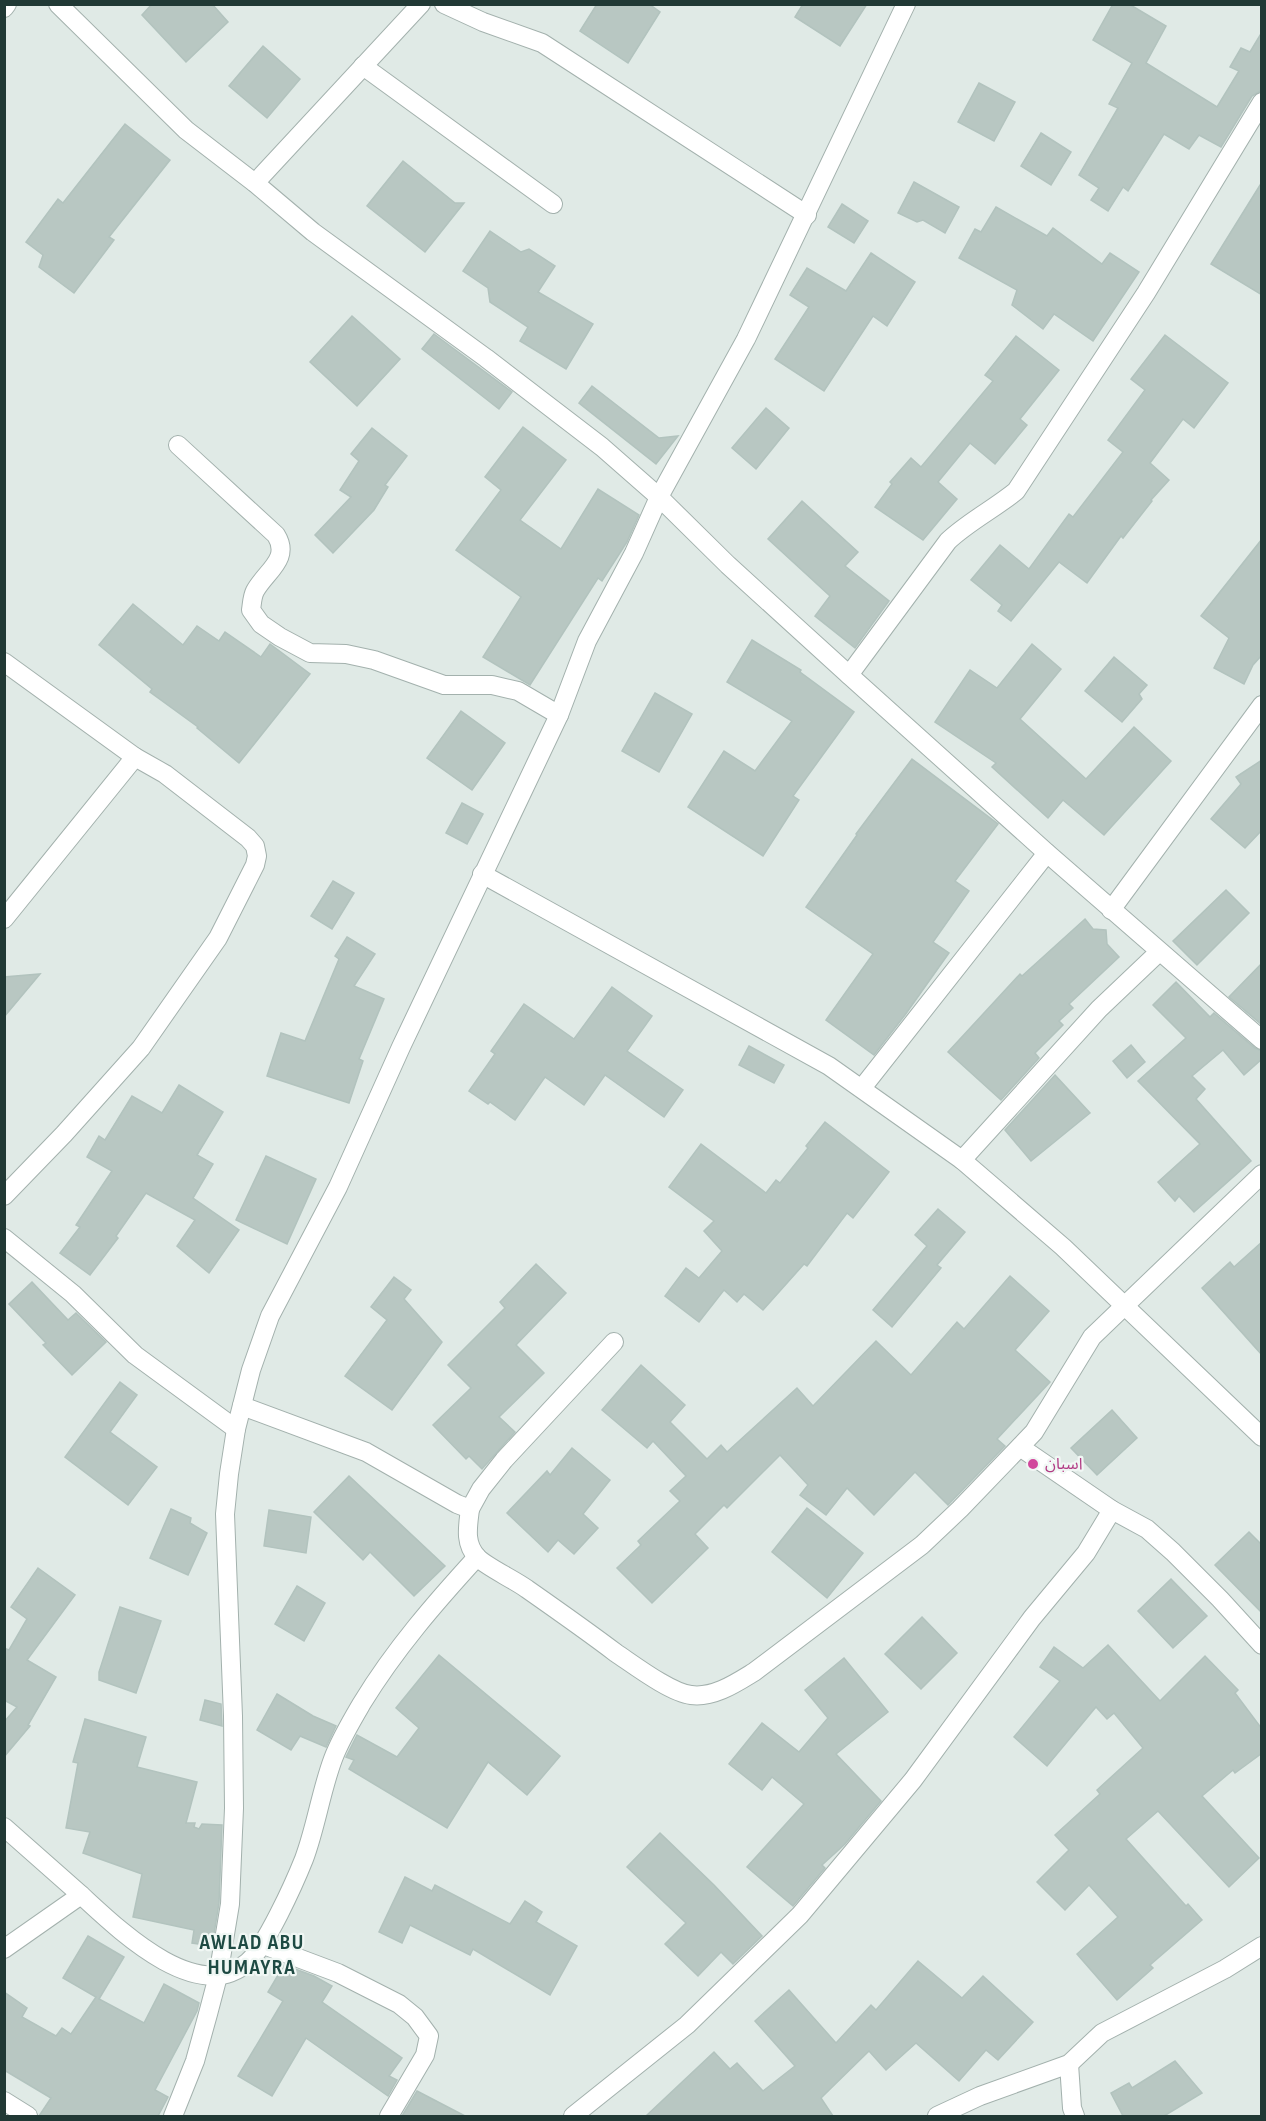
<svg xmlns="http://www.w3.org/2000/svg" width="1266" height="2121" viewBox="0 0 1266 2121" font-family="'Sofia Sans Condensed','Noto Sans Arabic',sans-serif">
  <rect width="100%" height="100%" fill="#e0eae6"/>
  <g fill="#b8c7c2" stroke="#b2c3be" stroke-width="1.5">
    <path d="M 152,4 L 212,4 L 228,22 L 186,62 L 142,15 Z"/>
    <path d="M 597,4 L 649,4 L 660,12 L 628,63 L 580,31 Z"/>
    <path d="M 803,4 L 867,4 L 840,46 L 795,17 Z"/>
    <path d="M 1113,4 L 1129,4 L 1166,26 L 1146,63 L 1217,107 L 1239,71 L 1230,67 L 1241,48 L 1250,52 L 1262,32 L 1262,90 L 1252,96 L 1221,147 L 1199,135 L 1189,149 L 1164,134 L 1128,191 L 1123,187 L 1108,211 L 1091,200 L 1099,188 L 1079,175 L 1118,108 L 1109,104 L 1132,63 L 1093,40 Z"/>
    <path d="M 263,46 L 300,79 L 267,118 L 229,86 Z"/>
    <path d="M 979,83 L 1015,102 L 994,141 L 958,122 Z"/>
    <path d="M 125,124 L 170,160 L 109,237 L 114,240 L 74,293 L 39,267 L 43,255 L 26,242 L 58,199 L 63,203 Z"/>
    <path d="M 1041,133 L 1071,152 L 1051,185 L 1021,166 Z"/>
    <path d="M 403,161 L 455,203 L 464,203 L 425,252 L 367,206 Z"/>
    <path d="M 914,182 L 959,207 L 945,233 L 923,220 L 917,222 L 898,213 Z"/>
    <path d="M 1262,182 L 1262,295 L 1211,264 Z"/>
    <path d="M 842,204 L 868,221 L 854,243 L 828,227 Z"/>
    <path d="M 996,207 L 1047,236 L 1053,228 L 1102,264 L 1110,253 L 1139,272 L 1093,341 L 1054,314 L 1043,329 L 1012,305 L 1017,290 L 959,258 L 975,229 L 981,232 Z"/>
    <path d="M 490,231 L 521,252 L 529,249 L 555,266 L 538,292 L 593,324 L 566,369 L 520,341 L 528,327 L 490,302 L 488,288 L 463,271 Z"/>
    <path d="M 871,253 L 915,282 L 887,326 L 873,316 L 824,391 L 775,359 L 809,307 L 790,295 L 807,268 L 846,291 Z"/>
    <path d="M 352,316 L 400,359 L 357,406 L 310,362 Z"/>
    <path d="M 434,334 L 512,392 L 499,409 L 422,349 Z"/>
    <path d="M 1165,335 L 1228,383 L 1194,428 L 1183,419 L 1150,463 L 1169,480 L 1151,500 L 1152,501 L 1123,538 L 1121,536 L 1087,583 L 1059,562 L 1011,621 L 998,611 L 1002,605 L 971,580 L 1000,545 L 1029,569 L 1069,514 L 1073,517 L 1123,452 L 1108,440 L 1145,390 L 1131,379 Z"/>
    <path d="M 1016,336 L 1059,370 L 1020,419 L 1027,425 L 995,464 L 970,443 L 938,482 L 957,499 L 923,540 L 875,507 L 892,484 L 890,482 L 911,458 L 921,467 L 993,381 L 985,375 Z"/>
    <path d="M 592,386 L 659,438 L 678,436 L 656,464 L 579,403 Z"/>
    <path d="M 766,408 L 789,428 L 756,469 L 732,448 Z"/>
    <path d="M 523,427 L 566,460 L 520,520 L 561,549 L 598,489 L 639,515 L 627,542 L 602,581 L 598,578 L 530,685 L 483,657 L 521,597 L 456,550 L 501,490 L 485,477 Z"/>
    <path d="M 372,428 L 407,456 L 385,485 L 388,487 L 374,510 L 333,553 L 315,535 L 351,497 L 340,490 L 359,461 L 351,454 Z"/>
    <path d="M 802,501 L 858,552 L 845,566 L 889,601 L 855,648 L 815,616 L 830,596 L 768,539 Z"/>
    <path d="M 1262,539 L 1262,655 L 1253,665 L 1244,684 L 1214,668 L 1229,638 L 1201,616 Z"/>
    <path d="M 133,604 L 183,645 L 197,626 L 219,641 L 225,632 L 261,657 L 270,644 L 310,674 L 239,763 L 197,728 L 198,727 L 150,692 L 152,689 L 99,645 Z"/>
    <path d="M 752,640 L 801,670 L 800,672 L 854,712 L 793,796 L 799,800 L 763,856 L 688,807 L 724,751 L 755,771 L 792,721 L 727,682 Z"/>
    <path d="M 1032,644 L 1061,669 L 1020,719 L 1086,779 L 1134,727 L 1171,761 L 1104,835 L 1063,800 L 1048,818 L 992,767 L 996,763 L 935,722 L 970,670 L 997,688 Z"/>
    <path d="M 1114,657 L 1147,685 L 1139,694 L 1142,699 L 1122,722 L 1085,691 Z"/>
    <path d="M 655,693 L 692,714 L 659,772 L 622,751 Z"/>
    <path d="M 461,711 L 505,743 L 472,790 L 427,758 Z"/>
    <path d="M 912,759 L 998,824 L 955,881 L 969,891 L 933,942 L 949,953 L 905,1015 L 874,1055 L 826,1020 L 873,954 L 806,907 L 857,835 L 856,834 Z"/>
    <path d="M 1262,760 L 1262,830 L 1245,848 L 1211,819 L 1241,784 L 1236,777 Z"/>
    <path d="M 462,803 L 483,814 L 467,844 L 446,833 Z"/>
    <path d="M 333,881 L 354,893 L 332,929 L 311,916 Z"/>
    <path d="M 1226,890 L 1249,913 L 1197,965 L 1173,941 Z"/>
    <path d="M 1085,919 L 1093,929 L 1106,930 L 1107,944 L 1119,957 L 1069,1004 L 1073,1008 L 1059,1021 L 1063,1025 L 1035,1053 L 1039,1058 L 1001,1100 L 948,1052 L 1020,974 L 1022,976 Z"/>
    <path d="M 347,937 L 375,954 L 354,986 L 384,999 L 359,1059 L 363,1061 L 349,1103 L 267,1076 L 281,1033 L 305,1041 L 339,959 L 335,956 Z"/>
    <path d="M 1262,963 L 1262,1025 L 1229,997 Z"/>
    <path d="M 40,974 L 4,1017 L 4,977 Z"/>
    <path d="M 1176,982 L 1210,1017 L 1214,1013 L 1255,1048 L 1262,1051 L 1262,1059 L 1244,1075 L 1223,1050 L 1192,1076 L 1205,1089 L 1196,1099 L 1251,1161 L 1194,1212 L 1179,1196 L 1175,1201 L 1158,1182 L 1200,1144 L 1138,1081 L 1186,1038 L 1153,1005 Z"/>
    <path d="M 612,987 L 652,1016 L 627,1051 L 683,1090 L 664,1117 L 605,1075 L 584,1105 L 545,1077 L 515,1120 L 490,1102 L 488,1104 L 469,1091 L 495,1054 L 491,1051 L 524,1004 L 574,1039 Z"/>
    <path d="M 1131,1045 L 1145,1062 L 1127,1078 L 1113,1061 Z"/>
    <path d="M 749,1046 L 784,1065 L 774,1083 L 739,1065 Z"/>
    <path d="M 1055,1075 L 1090,1113 L 1031,1161 L 1005,1130 Z"/>
    <path d="M 179,1085 L 223,1112 L 197,1155 L 213,1164 L 193,1198 L 239,1230 L 209,1273 L 177,1246 L 195,1220 L 146,1193 L 116,1236 L 118,1238 L 90,1275 L 60,1253 L 80,1227 L 76,1225 L 112,1171 L 87,1157 L 99,1136 L 105,1140 L 132,1096 L 162,1113 Z"/>
    <path d="M 825,1122 L 889,1172 L 853,1218 L 847,1213 L 807,1266 L 804,1264 L 763,1310 L 744,1294 L 737,1302 L 724,1290 L 699,1322 L 665,1296 L 686,1268 L 699,1278 L 722,1251 L 704,1231 L 714,1221 L 669,1187 L 701,1144 L 766,1193 L 776,1180 L 780,1183 L 808,1148 L 806,1146 Z"/>
    <path d="M 266,1156 L 316,1179 L 287,1244 L 236,1220 Z"/>
    <path d="M 938,1209 L 965,1232 L 937,1265 L 941,1268 L 892,1327 L 873,1310 L 927,1246 L 915,1235 Z"/>
    <path d="M 1262,1242 L 1262,1355 L 1202,1288 L 1230,1262 L 1234,1267 Z"/>
    <path d="M 536,1264 L 566,1293 L 516,1345 L 544,1373 L 499,1417 L 515,1432 L 482,1469 L 469,1456 L 466,1459 L 433,1425 L 471,1388 L 448,1365 L 505,1308 L 500,1302 Z"/>
    <path d="M 1010,1276 L 1049,1311 L 1015,1350 L 1050,1382 L 997,1439 L 1005,1446 L 948,1505 L 915,1472 L 874,1515 L 847,1488 L 826,1515 L 800,1495 L 808,1485 L 780,1455 L 727,1508 L 724,1505 L 695,1534 L 708,1548 L 652,1603 L 617,1568 L 641,1545 L 638,1541 L 680,1501 L 670,1491 L 686,1476 L 653,1441 L 647,1448 L 602,1410 L 641,1365 L 685,1405 L 670,1422 L 707,1459 L 721,1445 L 727,1452 L 797,1388 L 813,1406 L 876,1341 L 911,1375 L 957,1322 L 964,1329 Z"/>
    <path d="M 394,1277 L 411,1290 L 404,1299 L 442,1342 L 392,1410 L 345,1376 L 387,1320 L 371,1307 Z"/>
    <path d="M 32,1282 L 68,1320 L 76,1313 L 106,1342 L 72,1375 L 43,1345 L 46,1343 L 9,1304 Z"/>
    <path d="M 120,1382 L 137,1395 L 110,1432 L 157,1467 L 128,1505 L 65,1457 Z"/>
    <path d="M 1112,1410 L 1137,1438 L 1097,1475 L 1071,1448 Z"/>
    <path d="M 572,1448 L 610,1480 L 583,1514 L 598,1528 L 574,1554 L 558,1540 L 548,1552 L 507,1513 L 547,1471 L 550,1475 Z"/>
    <path d="M 349,1476 L 445,1566 L 414,1596 L 370,1552 L 363,1560 L 314,1512 Z"/>
    <path d="M 807,1508 L 863,1553 L 827,1598 L 772,1552 Z"/>
    <path d="M 171,1509 L 191,1518 L 190,1523 L 207,1533 L 188,1575 L 150,1558 Z"/>
    <path d="M 269,1510 L 311,1517 L 306,1553 L 264,1546 Z"/>
    <path d="M 1249,1532 L 1262,1545 L 1262,1613 L 1215,1565 Z"/>
    <path d="M 38,1568 L 75,1595 L 27,1660 L 56,1677 L 28,1725 L 30,1726 L 4,1757 L 4,1722 L 17,1707 L 4,1700 L 4,1648 L 9,1650 L 27,1619 L 11,1607 Z"/>
    <path d="M 1171,1579 L 1207,1616 L 1173,1648 L 1138,1611 Z"/>
    <path d="M 297,1586 L 325,1603 L 304,1641 L 275,1624 Z"/>
    <path d="M 120,1607 L 161,1621 L 136,1693 L 99,1680 L 99,1672 Z"/>
    <path d="M 922,1617 L 957,1653 L 921,1689 L 885,1654 Z"/>
    <path d="M 1108,1645 L 1160,1701 L 1205,1656 L 1238,1690 L 1235,1693 L 1262,1729 L 1262,1753 L 1235,1773 L 1233,1770 L 1202,1796 L 1259,1858 L 1229,1887 L 1158,1811 L 1126,1839 L 1186,1906 L 1188,1904 L 1202,1920 L 1150,1965 L 1153,1968 L 1117,2000 L 1077,1954 L 1118,1917 L 1089,1885 L 1065,1910 L 1037,1882 L 1069,1850 L 1055,1835 L 1100,1794 L 1097,1790 L 1143,1748 L 1114,1713 L 1107,1719 L 1096,1707 L 1047,1766 L 1014,1737 L 1060,1681 L 1040,1667 L 1054,1647 L 1083,1668 Z"/>
    <path d="M 439,1655 L 560,1756 L 527,1795 L 488,1762 L 447,1828 L 349,1769 L 354,1760 L 346,1757 L 357,1735 L 397,1757 L 419,1728 L 396,1708 Z"/>
    <path d="M 844,1658 L 888,1712 L 836,1754 L 881,1801 L 845,1844 L 822,1865 L 825,1868 L 793,1906 L 747,1867 L 804,1804 L 772,1777 L 762,1790 L 729,1764 L 762,1723 L 799,1752 L 828,1718 L 805,1690 Z"/>
    <path d="M 277,1694 L 313,1716 L 336,1726 L 326,1747 L 300,1736 L 291,1750 L 257,1730 Z"/>
    <path d="M 205,1700 L 221,1704 L 222,1726 L 200,1720 Z"/>
    <path d="M 85,1719 L 146,1737 L 137,1767 L 197,1782 L 186,1823 L 195,1823 L 194,1827 L 199,1829 L 202,1824 L 222,1825 L 219,1903 L 212,1946 L 192,1943 L 194,1930 L 133,1917 L 142,1874 L 83,1853 L 90,1832 L 66,1828 L 78,1763 L 73,1762 Z"/>
    <path d="M 660,1833 L 714,1885 L 762,1936 L 733,1964 L 721,1952 L 698,1976 L 665,1944 L 686,1923 L 627,1867 Z"/>
    <path d="M 405,1877 L 432,1891 L 435,1885 L 510,1924 L 525,1901 L 542,1912 L 536,1922 L 577,1946 L 550,1995 L 473,1949 L 470,1955 L 410,1925 L 402,1943 L 379,1932 Z"/>
    <path d="M 88,1936 L 124,1957 L 99,1999 L 144,2023 L 164,1984 L 199,2003 L 197,2011 L 155,2090 L 168,2097 L 158,2116 L 39,2116 L 51,2098 L 4,2070 L 4,1992 L 27,2008 L 22,2017 L 56,2036 L 62,2028 L 71,2034 L 96,1997 L 63,1978 Z"/>
    <path d="M 918,1961 L 962,1998 L 983,1976 L 1033,2022 L 998,2060 L 986,2050 L 959,2081 L 916,2043 L 886,2070 L 869,2051 L 821,2098 L 833,2116 L 646,2116 L 714,2052 L 730,2069 L 737,2063 L 763,2091 L 795,2066 L 755,2021 L 789,1990 L 836,2043 L 871,2005 L 876,2010 Z"/>
    <path d="M 284,1965 L 314,1976 L 332,1986 L 322,2002 L 402,2058 L 389,2076 L 397,2080 L 388,2096 L 306,2038 L 272,2096 L 238,2076 L 283,2001 L 268,1992 Z"/>
    <path d="M 1175,2061 L 1202,2093 L 1164,2116 L 1123,2116 L 1111,2093 L 1129,2083 L 1132,2088 Z"/>
    <path d="M 417,2091 L 465,2116 L 402,2116 Z"/>
  </g>
  <g fill="none" stroke-linecap="round" stroke-linejoin="round">
    <defs>
      <g id="minor">
        <path d="M 58,4 L 186,130 L 255,183 L 313,232 L 486,358 L 602,447 L 659,497 L 728,565 L 849,675 L 1047,853 L 1262,1040"/>
        <path d="M 444,4 L 483,22 L 542,43 L 807,215"/>
        <path d="M 4,8 L 7,4"/>
        <path d="M 363,66 L 553,204"/>
        <path d="M 255,183 L 421,4"/>
        <path d="M 178,445 L 276,535 C 291,559 266,571 255,591 C 252,597 252,604 251,610 L 261,624 L 280,637 L 310,653 L 346,654 L 374,660 L 444,685 L 492,685 L 518,691 L 559,715"/>
        <path d="M 4,662 L 135,757 L 165,774 L 248,838 L 255,846 L 257,856 L 255,865 L 218,938 L 141,1048 L 64,1134 L 4,1196"/>
        <path d="M 849,675 L 948,541 C 968,522 994,509 1016,491 L 1146,293 L 1262,102"/>
        <path d="M 482,874 L 829,1066 L 962,1160 L 1063,1247 L 1262,1437"/>
        <path d="M 1111,910 L 1262,705"/>
        <path d="M 4,919 L 135,757"/>
        <path d="M 862,1088 L 1047,853"/>
        <path d="M 962,1160 L 1099,1009 L 1159,952"/>
        <path d="M 4,1238 L 73,1294 L 135,1355 L 236,1429"/>
        <path d="M 242,1406 L 366,1452 L 457,1504 L 470,1509 L 481,1489 L 504,1460 L 614,1342"/>
        <path d="M 1020,1447 L 1112,1510 L 1147,1529 L 1173,1552 L 1220,1599 L 1262,1645"/>
        <path d="M 470,1509 C 468,1526 464,1543 477,1557 C 485,1566 515,1580 527,1589 C 557,1610 587,1631 616,1653 C 634,1665 671,1693 691,1695 C 714,1698 736,1683 754,1672 L 922,1545 L 960,1509 L 1034,1432 L 1092,1337 L 1262,1174"/>
        <path d="M 4,1827 L 81,1895"/>
        <path d="M 261,1944 L 338,1973 L 399,2004 L 415,2017 L 429,2036 L 425,2055 L 389,2116"/>
        <path d="M 4,1949 L 81,1895 C 117,1928 197,2007 248,1962 C 266,1946 294,1884 304,1859 C 316,1827 321,1791 333,1759 C 340,1740 352,1720 362,1703 C 395,1649 435,1603 477,1557"/>
        <path d="M 1069,2064 L 1072,2108 L 1075,2116"/>
        <path d="M 4,2101 L 28,2116"/>
        <path d="M 173,2116 L 195,2061 L 208,2014 L 218,1976 L 230,1904 L 234,1808 L 233,1716 L 225,1514 L 229,1474 L 236,1429 L 251,1370 L 270,1316 L 338,1187 L 401,1047 L 559,715 L 587,641 L 634,553 L 659,497 L 746,339 L 906,4"/>
        <path d="M 573,2116 L 687,2025 L 800,1915 L 913,1780 L 1032,1618 L 1086,1553 L 1112,1510"/>
        <path d="M 937,2116 L 980,2096 L 1069,2064 L 1102,2033 L 1225,1969 L 1262,1946"/>
      </g>
    </defs>
    <use href="#minor" stroke="#a3b1ad" stroke-width="20"/>
    <use href="#minor" stroke="#fff" stroke-width="18"/>
  </g>
  <circle fill="#d1479c" stroke="#f0f7f4" stroke-width="2" cx="1033" cy="1464" r="6"/>
  <g text-anchor="middle" dominant-baseline="central" stroke-width="4.5" stroke-linejoin="round" paint-order="stroke">
    <g font-size="16" fill="#b23c85" stroke="#f0f7f4" text-anchor="start">
      <text x="1045" y="1464">اسبان</text>
    </g>
    <g font-size="22" font-weight="bold" letter-spacing="1.5" fill="#1e4a43" stroke="#f0f7f4">
      <text x="252" y="1942">AWLAD ABU<tspan x="252" dy="25">HUMAYRA</tspan></text>
    </g>
  </g>
  <rect width="1266" height="2121" fill="none" stroke="#213935" stroke-width="12"/>
</svg>
